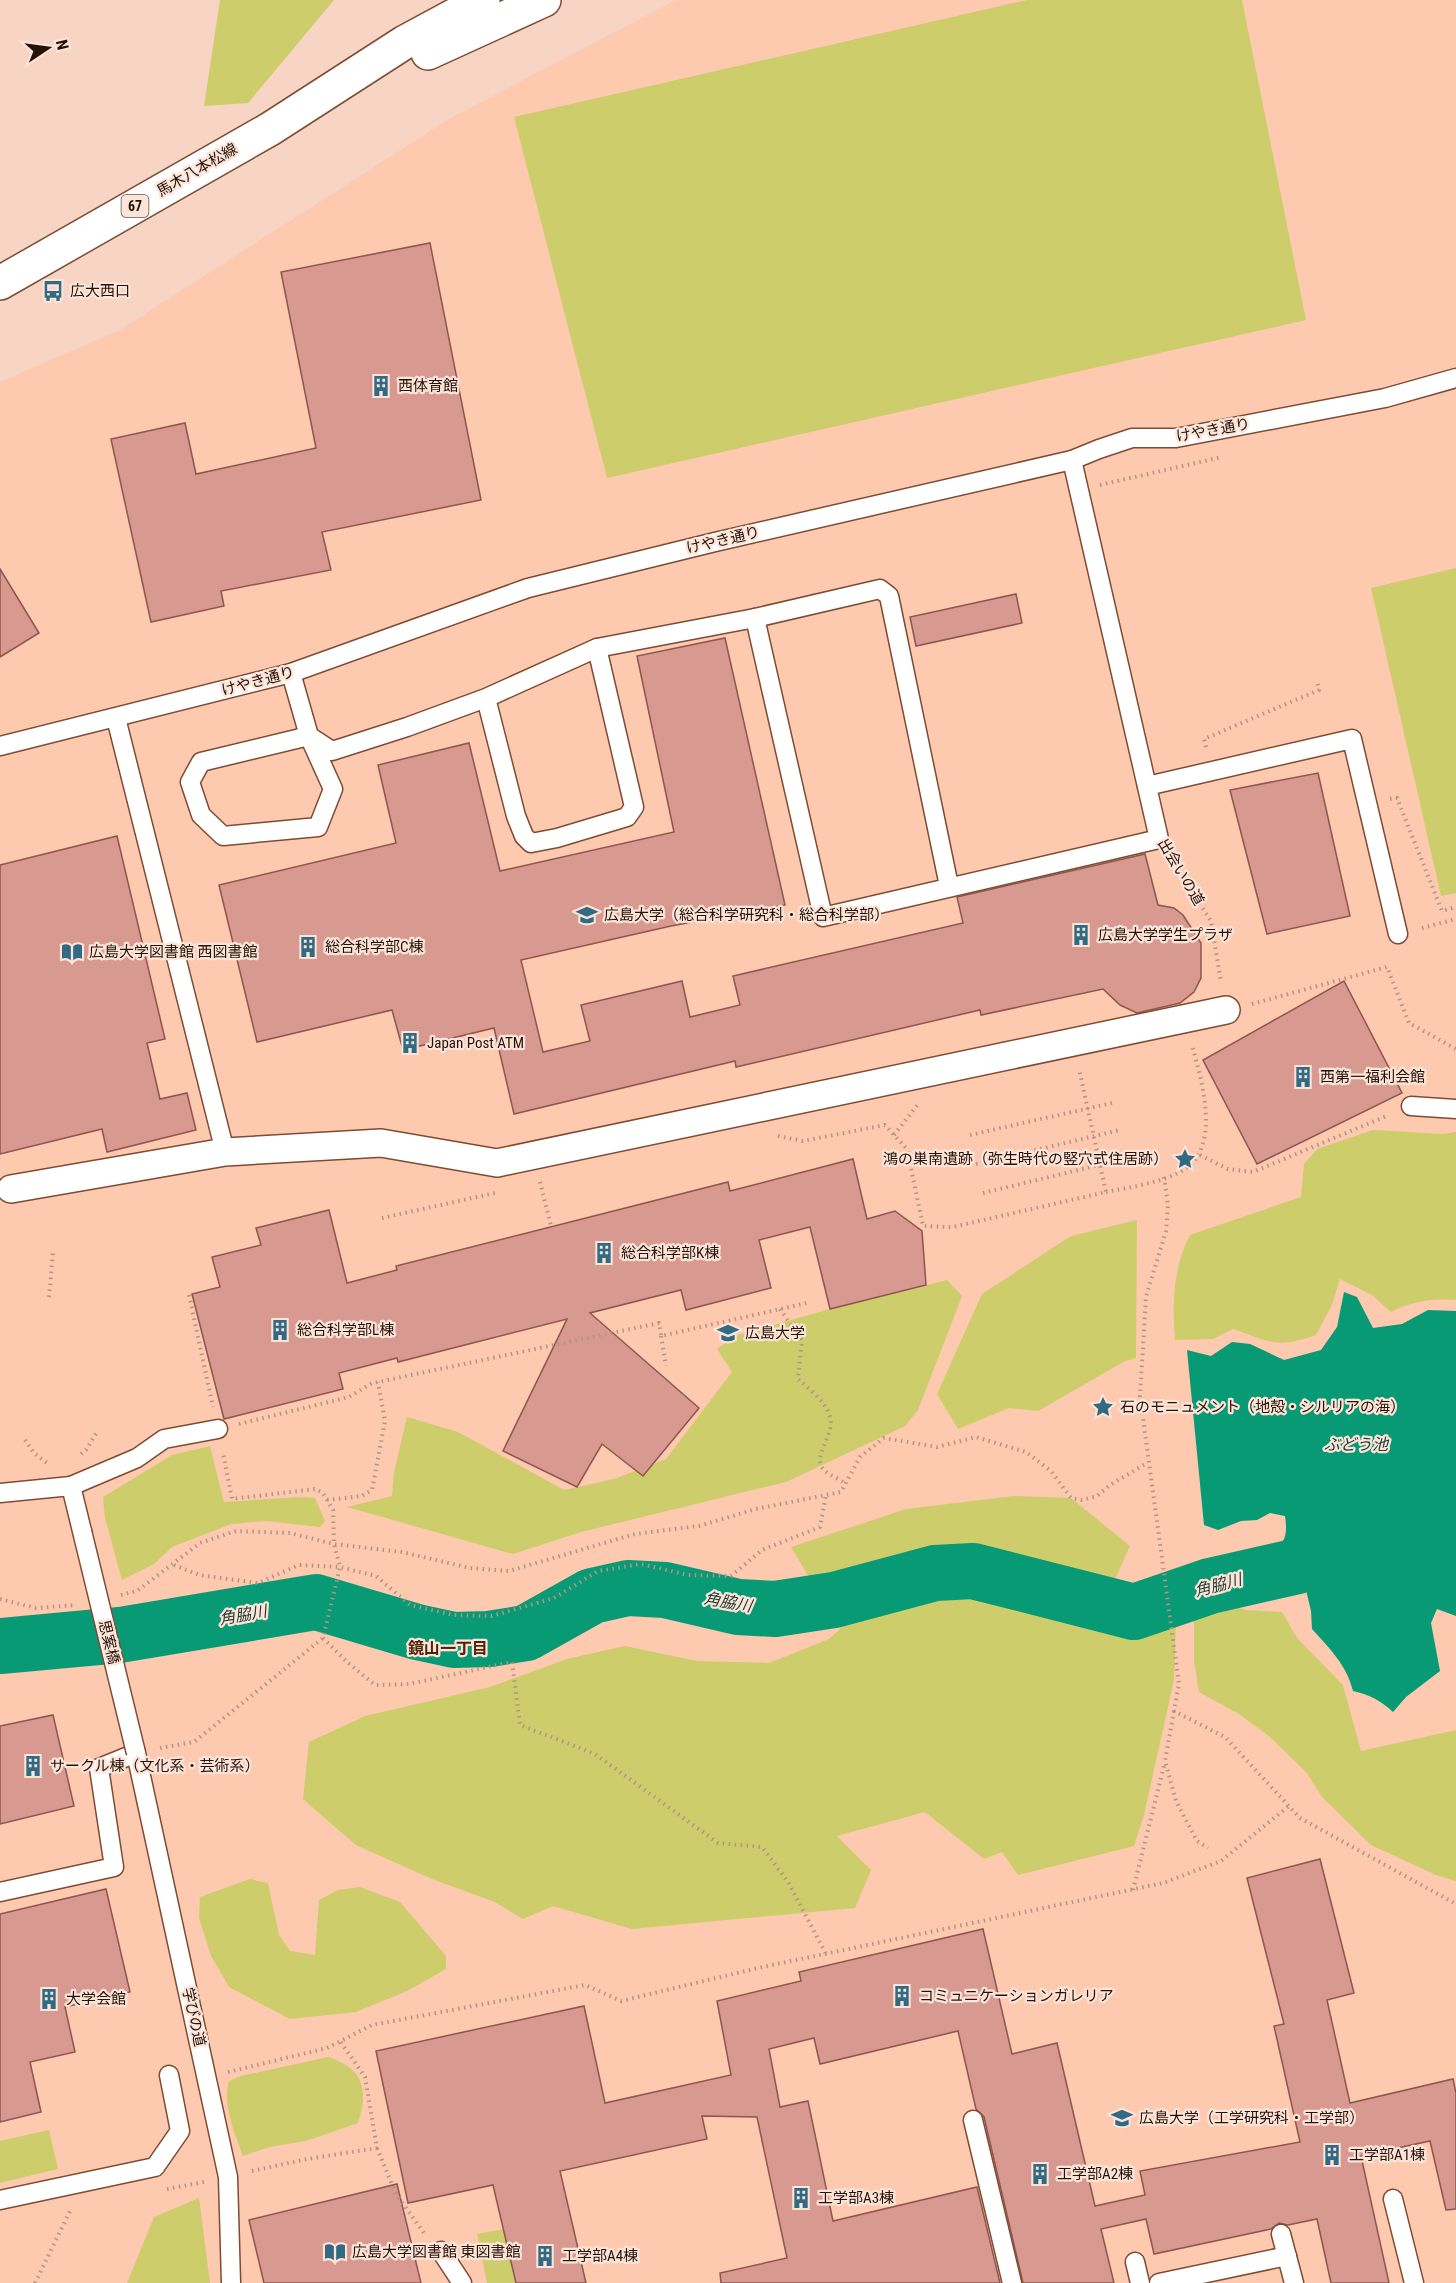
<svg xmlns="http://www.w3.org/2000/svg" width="1456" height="2283" viewBox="0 0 1456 2283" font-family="'Roboto Condensed','Noto Sans JP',sans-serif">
  <rect width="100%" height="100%" fill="#f7d4c3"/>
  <path fill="#fdc9af" d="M 676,0 L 1456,0 L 1456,2283 L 0,2283 L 0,382 L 120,330 L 449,119 Z"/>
  <g fill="#cecd6c">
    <path d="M 220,0 L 334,0 L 248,103 L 204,106 Z"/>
    <path d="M 1027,0 L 1242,0 L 1306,320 L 607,478 L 514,117 Z"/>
    <path d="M 1456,568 L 1456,893 L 1441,896 L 1371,588 Z"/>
    <path d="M 1373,1130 L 1442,1134 L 1456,1132 L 1456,1300 C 1432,1298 1412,1301 1391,1312 L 1372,1295 L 1340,1279 L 1332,1305 L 1316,1335 C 1275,1349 1271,1342 1233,1329 L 1213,1339 L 1175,1340 C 1172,1303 1173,1268 1190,1235 L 1301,1197 L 1304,1164 L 1317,1149 Z"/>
    <path d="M 1137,1220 L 1136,1358 L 1125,1361 L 1038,1411 L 1009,1408 L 958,1429 L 937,1394 L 982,1294 L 1071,1236 Z"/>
    <path d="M 947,1280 L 962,1296 L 918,1410 L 905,1426 L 786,1482 L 581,1532 L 513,1554 L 347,1507 L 392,1496 L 394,1472 L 407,1417 L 458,1432 L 564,1490 L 614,1479 L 666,1459 L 732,1372 L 717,1349 L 735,1336 L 830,1309 Z"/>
    <path d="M 210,1446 L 224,1502 L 302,1497 L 315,1498 L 325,1521 L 320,1527 L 266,1521 L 231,1524 L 172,1547 L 154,1564 L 122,1580 L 105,1518 L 103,1497 L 172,1455 Z"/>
    <path d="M 1014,1496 L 1071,1498 L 1130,1546 L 1103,1606 L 1176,1623 L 1174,1680 L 1144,1815 L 1134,1846 L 1018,1875 L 1002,1852 L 984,1859 L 925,1812 L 837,1836 L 871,1870 L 855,1908 L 632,1929 L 553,1906 L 523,1919 L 495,1902 L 432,1879 L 356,1845 L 303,1799 L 309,1742 L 365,1716 L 490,1687 L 567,1659 L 625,1646 L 697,1661 L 769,1663 L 829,1639 L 840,1629 L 791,1547 L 906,1509 Z"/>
    <path d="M 1221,1603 L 1246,1610 L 1282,1612 L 1297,1638 L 1343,1685 L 1361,1751 L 1456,1730 L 1456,1881 L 1436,1875 L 1371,1845 L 1322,1797 L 1307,1773 L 1270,1737 L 1239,1714 L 1199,1692 L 1194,1661 L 1194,1610 Z"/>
    <path d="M 250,1879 L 268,1883 L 279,1935 L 290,1951 L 315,1955 L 319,1900 L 338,1890 L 360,1887 L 400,1902 L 446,1956 L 446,1969 L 407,1991 L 356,2012 L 290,2019 L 229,1987 L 211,1956 L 199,1918 L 200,1897 Z"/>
    <path d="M 328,2057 C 363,2068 369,2089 358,2123 L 306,2141 L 269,2147 L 243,2156 C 235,2134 222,2105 229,2081 L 241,2076 Z"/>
    <path d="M 49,2130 L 58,2169 L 0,2183 L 0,2141 Z"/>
    <path d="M 199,2198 L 210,2283 L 127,2283 L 154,2217 Z"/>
    <path d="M 504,2229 L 516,2283 L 487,2283 L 477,2234 Z"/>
  </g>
  <path fill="#089975" d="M 1344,1292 L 1357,1297 L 1373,1328 L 1402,1324 L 1428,1310 L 1456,1311 L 1456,1616 L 1437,1609 L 1431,1623 L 1440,1671 L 1406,1697 L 1393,1712 C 1380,1700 1370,1695 1353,1691 C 1347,1665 1329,1648 1312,1629 L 1311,1611 L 1306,1590 L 1296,1585 L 1275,1590 L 1226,1588 L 1218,1578 C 1236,1569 1274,1558 1284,1539 C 1287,1532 1286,1523 1285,1516 L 1270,1513 L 1257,1520 L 1241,1521 L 1218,1530 L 1204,1525 L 1187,1350 L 1211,1356 L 1232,1342 L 1250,1344 L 1284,1360 L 1321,1350 L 1337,1327 Z"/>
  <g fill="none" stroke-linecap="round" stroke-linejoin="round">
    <path stroke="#089975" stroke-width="56" d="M 0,1646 L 120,1635 L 316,1602 L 417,1632 L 454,1640 L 489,1639 L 526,1633 L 592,1596 L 628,1588 L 665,1590 L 738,1607 L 775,1609 L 834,1600 L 935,1573 L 973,1571 L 1134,1612 L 1210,1586 L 1298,1566"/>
  </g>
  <g fill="#d79990" stroke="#8e564f" stroke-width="1.5">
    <path d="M 430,243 L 481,500 L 322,532 L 331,570 L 221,591 L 224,606 L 151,622 L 111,439 L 185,423 L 196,474 L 316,448 L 281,272 Z"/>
    <path d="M 0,569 L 39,633 L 0,657 Z"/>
    <path d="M 1016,594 L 1022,623 L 916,646 L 910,617 Z"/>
    <path d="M 725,638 L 785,905 L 671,926 L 521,960 L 543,1052 L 590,1041 L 581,1005 L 682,981 L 690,1017 L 740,1005 L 733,976 L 963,923 L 957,897 L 1145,854 L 1158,905 L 1174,908 L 1183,915 L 1201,943 L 1201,978 L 1194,992 L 1180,1003 L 1137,1013 L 1120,1005 L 1103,989 L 981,1015 L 980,1010 L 736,1067 L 735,1061 L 514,1114 L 494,1028 L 403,1050 L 392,1010 L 257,1042 L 219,885 L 396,843 L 378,765 L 469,743 L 500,871 L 674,832 L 637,656 Z"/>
    <path d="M 1318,773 L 1350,916 L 1267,934 L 1230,790 Z"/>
    <path d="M 117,836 L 165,1039 L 147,1043 L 160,1099 L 187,1093 L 196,1130 L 107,1152 L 102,1129 L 0,1154 L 0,865 Z"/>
    <path d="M 1344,981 L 1402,1093 L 1257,1164 L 1203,1060 Z"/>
    <path d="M 853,1159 L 867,1219 L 895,1211 L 922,1231 L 926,1285 L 830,1309 L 810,1227 L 759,1240 L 771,1288 L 686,1310 L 681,1290 L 590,1313 L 699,1408 L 643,1476 L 602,1444 L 577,1487 L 503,1451 L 567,1319 L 398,1362 L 397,1358 L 339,1373 L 343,1389 L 224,1419 L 192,1294 L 220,1287 L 212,1257 L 261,1245 L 256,1228 L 329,1210 L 347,1283 L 397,1270 L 396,1266 L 728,1182 L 730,1191 Z"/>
    <path d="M 53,1715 L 74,1806 L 0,1824 L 0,1726 Z"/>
    <path d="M 1320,1859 L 1354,1993 L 1327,2000 L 1350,2103 L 1453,2079 L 1456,2093 L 1456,2209 L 1446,2210 L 1430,2141 L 1361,2156 L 1389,2283 L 1331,2283 L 1317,2219 L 1288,2225 L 1279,2223 L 1271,2229 L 1154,2254 L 1146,2219 L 1101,2229 L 1114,2283 L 1023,2283 L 984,2117 L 976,2109 L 958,2031 L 820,2064 L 814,2038 L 769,2049 L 780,2107 L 808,2101 L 833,2221 L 977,2187 L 1000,2283 L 721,2283 L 720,2273 L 787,2258 L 757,2117 L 702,2116 L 707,2139 L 560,2171 L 586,2283 L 516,2283 L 493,2185 L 408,2203 L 376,2051 L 584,2006 L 605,2103 L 731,2075 L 717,2001 L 801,1981 L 799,1972 L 983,1929 L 1012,2054 L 1057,2043 L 1095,2206 L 1145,2195 L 1140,2171 L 1300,2142 L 1274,2026 L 1284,2024 L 1247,1878 Z"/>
    <path d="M 106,1889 L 130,1992 L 65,2007 L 75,2052 L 30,2062 L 41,2112 L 0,2122 L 0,1914 Z"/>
    <path d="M 397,2184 L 421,2283 L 264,2283 L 249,2220 Z"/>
  </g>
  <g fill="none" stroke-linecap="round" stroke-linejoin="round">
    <defs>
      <g id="service">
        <path d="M 597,648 L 755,618"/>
        <path d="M 291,673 L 309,736 L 333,789 L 318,827 L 223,836 L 201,815 L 190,782 L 201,762 L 309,736 L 332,751 L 407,727 L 486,698 L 516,816 L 524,836 L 531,843 L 557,838 L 627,817 L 634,807 L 597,648 L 486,698"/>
        <path d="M 116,718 L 225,1152"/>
        <path d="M 0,746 L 291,673 L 528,588 L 715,542 L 1072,460 L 1099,449 L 1132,438 L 1176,438 L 1385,398 L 1456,378"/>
        <path d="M 1147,786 L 1352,739 L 1398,934"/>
        <path d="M 949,886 L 889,596 L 880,589 L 755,618 L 823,917 L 1159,839 L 1072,460"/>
        <path d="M 1411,1106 L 1456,1109"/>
        <path d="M 71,1486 L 137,1458 L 164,1439 L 218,1429"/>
        <path d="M 0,1493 L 71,1486 L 82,1531"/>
        <path d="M 0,1892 L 114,1867 L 99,1768 L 136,1753 L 228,2177 L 231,2283"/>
        <path d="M 973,2120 L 1012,2283"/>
        <path d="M 1393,2199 L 1414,2283"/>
        <path d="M 0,2200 L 155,2167 L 180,2131 L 169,2075"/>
        <path d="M 1281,2234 L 1294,2283"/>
        <path d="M 441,2251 L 462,2283"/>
        <path d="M 1135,2262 L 1140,2283"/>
        <path d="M 1159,2283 L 1287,2256"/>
      </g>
      <path id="pedestrian" d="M 11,1189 L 225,1152 L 381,1143 L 497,1163 L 1226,1010"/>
      <g id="primary">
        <path d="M 428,53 L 544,0"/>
        <path d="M 0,283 L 270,129 L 405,42 L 483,0"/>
      </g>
    </defs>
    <use href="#service" stroke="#7d4c33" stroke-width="21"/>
    <use href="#pedestrian" stroke="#7d4c33" stroke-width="30"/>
    <use href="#primary" stroke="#7d4c33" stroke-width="36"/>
    <g stroke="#b29586" stroke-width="4" stroke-dasharray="1.5 4.5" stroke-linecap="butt">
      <path d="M 1100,485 L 1222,457"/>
      <path d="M 1206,747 L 1204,739 L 1319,690 L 1317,681"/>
      <path d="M 1390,799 L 1397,798 L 1442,911 L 1456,907"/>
      <path d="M 1170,858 L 1211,921 L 1221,982"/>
      <path d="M 1422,928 L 1456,919"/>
      <path d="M 1252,1004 L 1387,967 L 1409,1023 L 1456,1049"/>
      <path d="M 894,1135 L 919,1103"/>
      <path d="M 970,1135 L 1112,1103"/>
      <path d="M 778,1136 L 803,1141 L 885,1125 L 907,1149 L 923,1226 L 953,1227 L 1106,1192 L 1079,1069"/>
      <path d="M 1200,1155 L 1228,1169 L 1253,1172 L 1389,1115"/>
      <path d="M 976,1164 L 1120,1130"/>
      <path d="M 1164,1177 L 1168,1205 L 1166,1231 L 1146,1297 L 1140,1396 L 1179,1684 L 1174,1711 L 1225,1737 L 1300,1818 L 1456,1904"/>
      <path d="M 540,1182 L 551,1226"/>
      <path d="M 1106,1192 C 1131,1187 1160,1183 1182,1171 C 1222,1149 1202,1080 1192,1046"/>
      <path d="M 983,1193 L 1128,1158"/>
      <path d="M 382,1218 L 495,1193"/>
      <path d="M 189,1295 L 213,1407"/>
      <path d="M 49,1297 L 53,1252"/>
      <path d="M 780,1309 L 802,1340 L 798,1379 C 809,1389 824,1400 829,1414 C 838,1435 809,1456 825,1471 C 831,1476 839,1479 845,1483"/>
      <path d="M 661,1336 L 666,1366"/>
      <path d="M 239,1424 L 349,1397 L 372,1383 L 378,1382 L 659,1323 L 661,1336 L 807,1303"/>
      <path d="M 25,1440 L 34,1453 L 47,1463"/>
      <path d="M 81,1454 L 86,1450 L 98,1430"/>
      <path d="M 327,1500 L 362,1496 L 372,1490 L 385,1421 L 378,1382"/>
      <path d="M 174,1565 L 199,1575 L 258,1583 L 299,1565 L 340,1567 L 376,1576 L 410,1605 L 453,1615 L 492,1616 L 554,1598 L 598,1571 L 641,1564 L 688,1575 L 731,1576 L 762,1550 L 820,1527 L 826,1495"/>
      <path d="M 121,1595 L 137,1591 L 200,1543 L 236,1531 L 290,1533 L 334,1544 L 402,1552 L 470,1568 L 509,1571 L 635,1534 L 699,1526 L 756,1509 L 841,1492 L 860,1457 L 884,1438 L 937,1447 L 976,1437 L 1026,1452 L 1051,1471 L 1071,1498 L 1082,1500 L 1097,1496 L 1110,1485 L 1147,1463"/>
      <path d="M 0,1599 L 36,1608 L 76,1605"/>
      <path d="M 323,1638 L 347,1662 L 375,1685 L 409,1684 L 512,1662 L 520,1725 L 595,1754 L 718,1843 L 762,1847 L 788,1882 L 826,1954"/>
      <path d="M 1174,1711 L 1165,1761 L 1176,1801 L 1197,1841 L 1208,1848"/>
      <path d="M 160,1748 L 194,1742 L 323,1638 L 340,1567 L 334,1544 L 333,1510 L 323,1493 L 315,1489 L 232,1499 L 223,1453"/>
      <path d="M 1133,1890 L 1165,1762"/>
      <path d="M 228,2072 L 327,2048 L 372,2025 L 585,1985 L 621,2001 L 758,1968 L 1163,1883 L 1221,1861 L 1289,1806"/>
      <path d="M 377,2148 L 396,2194 L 424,2233"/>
      <path d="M 252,2171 L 307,2159 L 377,2148 L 365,2077 L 340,2041"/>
      <path d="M 167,2189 L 204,2182"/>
      <path d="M 35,2283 L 70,2211"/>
    </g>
    <use href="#service" stroke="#fff" stroke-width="18"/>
    <use href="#pedestrian" stroke="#fff" stroke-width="27"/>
    <use href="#primary" stroke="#fff" stroke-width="33"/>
    <defs>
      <path id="service-bridge" d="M 82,1531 L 136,1753"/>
    </defs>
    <use href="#service-bridge" stroke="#7d4c33" stroke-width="21" stroke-linecap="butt"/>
    <use href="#service-bridge" stroke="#fff" stroke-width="18"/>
  </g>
  <defs>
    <symbol id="bus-bare" viewBox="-9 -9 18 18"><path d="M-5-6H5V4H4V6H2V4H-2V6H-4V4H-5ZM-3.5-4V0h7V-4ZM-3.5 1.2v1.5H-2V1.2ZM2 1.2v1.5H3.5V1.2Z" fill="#306a83" stroke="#fce4d9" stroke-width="2.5" paint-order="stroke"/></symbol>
    <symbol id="building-bare" viewBox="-9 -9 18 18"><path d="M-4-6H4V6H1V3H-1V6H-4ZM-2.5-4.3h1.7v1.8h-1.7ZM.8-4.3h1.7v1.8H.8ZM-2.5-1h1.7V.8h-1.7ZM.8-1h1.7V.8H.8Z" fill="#306a83" stroke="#fce4d9" stroke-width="2.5" paint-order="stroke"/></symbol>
    <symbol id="university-bare" viewBox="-9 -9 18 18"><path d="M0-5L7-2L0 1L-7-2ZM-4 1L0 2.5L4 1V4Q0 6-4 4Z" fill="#306a83" stroke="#fce4d9" stroke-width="2.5" paint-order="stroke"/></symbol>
    <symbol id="library-bare" viewBox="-9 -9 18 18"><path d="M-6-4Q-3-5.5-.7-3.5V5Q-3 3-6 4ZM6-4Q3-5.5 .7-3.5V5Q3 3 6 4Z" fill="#306a83" stroke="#fce4d9" stroke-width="2.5" paint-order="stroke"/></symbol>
    <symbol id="sight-bare" viewBox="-9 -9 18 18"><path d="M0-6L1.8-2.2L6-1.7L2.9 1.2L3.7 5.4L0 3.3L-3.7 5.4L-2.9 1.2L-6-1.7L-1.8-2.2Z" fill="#306a83" stroke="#fce4d9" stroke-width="2.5" paint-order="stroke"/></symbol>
  </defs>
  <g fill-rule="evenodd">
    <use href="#bus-bare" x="38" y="276" width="30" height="30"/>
    <use href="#building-bare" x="366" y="371" width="30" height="30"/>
    <use href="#university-bare" x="572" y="900" width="30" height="30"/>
    <use href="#building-bare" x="1066" y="920" width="30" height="30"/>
    <use href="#building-bare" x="293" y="932" width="30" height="30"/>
    <use href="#library-bare" x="57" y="937" width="30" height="30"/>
    <use href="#building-bare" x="395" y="1028" width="30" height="30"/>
    <use href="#building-bare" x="1288" y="1062" width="30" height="30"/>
    <use href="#sight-bare" x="1170" y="1144" width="30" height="30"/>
    <use href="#building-bare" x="589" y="1238" width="30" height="30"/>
    <use href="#building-bare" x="265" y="1315" width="30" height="30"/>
    <use href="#university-bare" x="713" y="1318" width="30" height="30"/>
    <use href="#sight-bare" x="1088" y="1392" width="30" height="30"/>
    <use href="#building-bare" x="18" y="1751" width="30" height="30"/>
    <use href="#building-bare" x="887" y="1981" width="30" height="30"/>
    <use href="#building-bare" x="34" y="1984" width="30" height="30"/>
    <use href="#university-bare" x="1107" y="2103" width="30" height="30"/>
    <use href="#building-bare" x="1317" y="2140" width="30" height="30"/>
    <use href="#building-bare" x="1025" y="2159" width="30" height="30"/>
    <use href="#building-bare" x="786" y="2183" width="30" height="30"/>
    <use href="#library-bare" x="320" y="2237" width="30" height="30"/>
    <use href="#building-bare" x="530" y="2241" width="30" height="30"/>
  </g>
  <g text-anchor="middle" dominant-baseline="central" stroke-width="4.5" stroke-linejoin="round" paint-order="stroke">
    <rect fill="#fce4d9" stroke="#665146" stroke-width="1.5" x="121.5" y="195" width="27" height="22" rx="4.5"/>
    <g font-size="14" font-weight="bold" fill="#251207">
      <text x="135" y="206">67</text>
    </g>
    <g font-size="15" fill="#251207" stroke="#fce4d9">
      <text transform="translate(197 170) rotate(-30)">馬木八本松線</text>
      <text transform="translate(1213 430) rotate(-10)">けやき通り</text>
      <text transform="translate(723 540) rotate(-13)">けやき通り</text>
      <text transform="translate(258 681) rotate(-15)">けやき通り</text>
      <text transform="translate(1181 872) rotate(59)">出会いの道</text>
      <text transform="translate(109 1642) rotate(76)">思案橋</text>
      <text transform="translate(194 2017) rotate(78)">学びの道</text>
    </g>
    <g font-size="15" fill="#251207" stroke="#fce4d9" text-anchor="start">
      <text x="70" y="291">広大西口</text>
      <text x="398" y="386">西体育館</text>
      <text x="604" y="915">広島大学（総合科学研究科・総合科学部）</text>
      <text x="1098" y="935">広島大学学生プラザ</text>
      <text x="325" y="947">総合科学部C棟</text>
      <text x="89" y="952">広島大学図書館 西図書館</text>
      <text x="427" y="1043">Japan Post ATM</text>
      <text x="1320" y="1077">西第一福利会館</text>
      <text x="1168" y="1159" text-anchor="end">鴻の巣南遺跡（弥生時代の竪穴式住居跡）</text>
      <text x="621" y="1253">総合科学部K棟</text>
      <text x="297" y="1330">総合科学部L棟</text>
      <text x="745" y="1333">広島大学</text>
      <text x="1120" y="1407">石のモニュメント（地殻・シルリアの海）</text>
      <text x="50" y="1766">サークル棟（文化系・芸術系）</text>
      <text x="919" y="1996">コミュニケーションガレリア</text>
      <text x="66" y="1999">大学会館</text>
      <text x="1139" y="2118">広島大学（工学研究科・工学部）</text>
      <text x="1349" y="2155">工学部A1棟</text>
      <text x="1057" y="2174">工学部A2棟</text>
      <text x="818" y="2198">工学部A3棟</text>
      <text x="352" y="2252">広島大学図書館 東図書館</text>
      <text x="562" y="2256">工学部A4棟</text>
    </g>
    <g font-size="16" font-style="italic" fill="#243d34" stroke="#fce4d9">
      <text x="1356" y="1444">ぶどう池</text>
      <text transform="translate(1218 1585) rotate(-15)">角脇川</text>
      <text transform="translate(728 1602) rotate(10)">角脇川</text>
      <text transform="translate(243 1615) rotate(-10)">角脇川</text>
    </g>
    <g font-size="16" font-weight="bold" fill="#4f2308" stroke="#fce4d9">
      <text x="448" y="1648">鏡山一丁目</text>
    </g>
  </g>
  <g transform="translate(48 48) rotate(77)" stroke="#fce4d9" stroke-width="4.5" paint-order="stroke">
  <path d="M0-4.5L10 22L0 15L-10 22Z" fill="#251207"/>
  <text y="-9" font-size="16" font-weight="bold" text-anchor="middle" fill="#251207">N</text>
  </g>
</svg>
